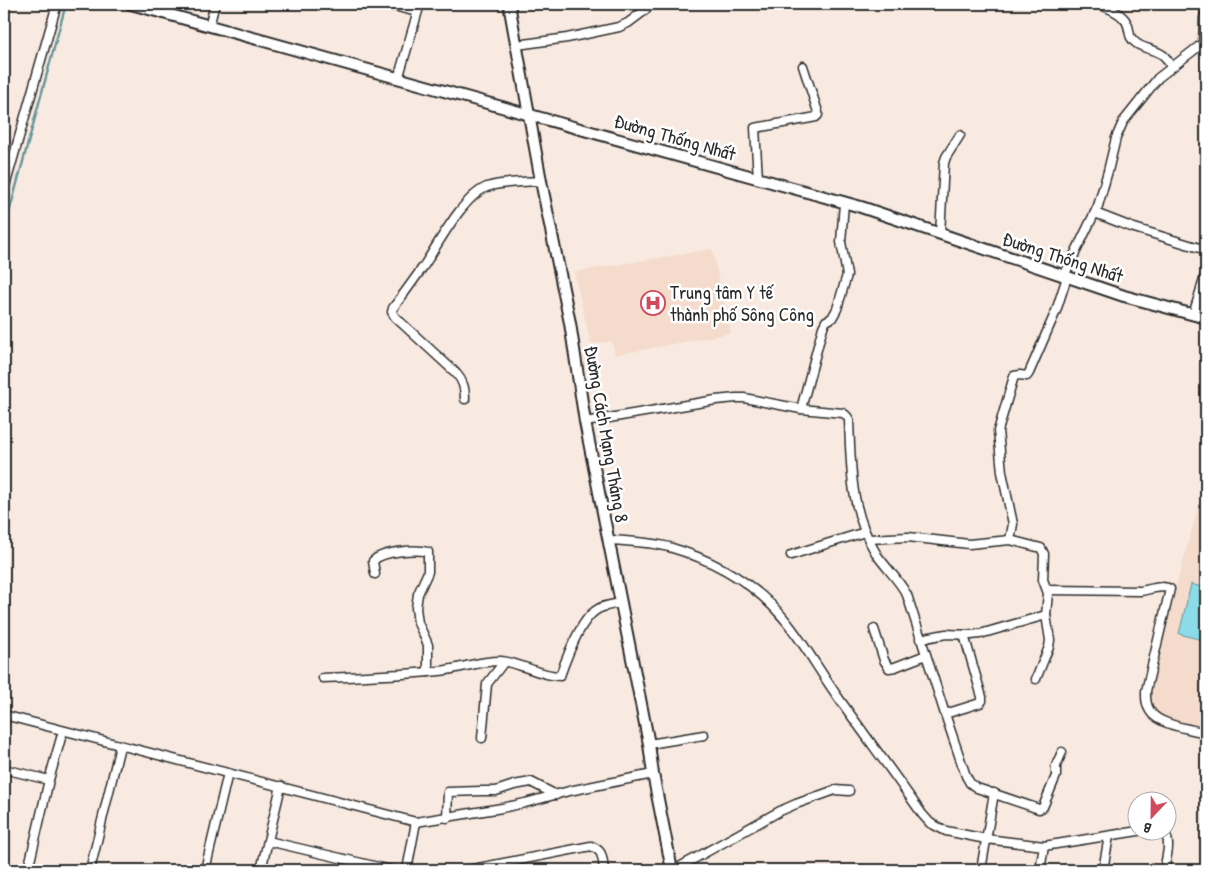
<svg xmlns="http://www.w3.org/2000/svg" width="1210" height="874" viewBox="0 0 1210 874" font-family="'Patrick Hand',sans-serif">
  <rect width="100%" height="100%" fill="#f8eae0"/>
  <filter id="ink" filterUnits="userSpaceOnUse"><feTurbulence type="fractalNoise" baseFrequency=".02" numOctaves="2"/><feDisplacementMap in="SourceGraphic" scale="10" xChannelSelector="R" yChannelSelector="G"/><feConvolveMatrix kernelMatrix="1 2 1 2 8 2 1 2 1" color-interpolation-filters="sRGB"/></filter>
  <g filter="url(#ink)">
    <g fill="#f4dbcb">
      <path d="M 712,249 L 731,333 L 615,355 L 612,341 L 591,344 L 574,272 Z"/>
      <path d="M 1206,480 L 1206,731 L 1164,720 L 1150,707 L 1148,695 L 1179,576 Z"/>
    </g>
    <path fill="#8bdbe8" stroke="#65959c" d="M 1191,584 L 1206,588 L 1206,641 L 1179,634 Z"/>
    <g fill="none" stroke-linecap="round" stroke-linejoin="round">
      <path stroke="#65959c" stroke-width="2.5" d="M 4,231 L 66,4"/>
      <defs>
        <g id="minor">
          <path d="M 386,4 L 417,12"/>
          <path d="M 1101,5 C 1110,9 1122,13 1127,23 C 1131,32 1127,36 1136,43 C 1145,50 1158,49 1165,57 C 1168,60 1169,64 1171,67"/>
          <path d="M 209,26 L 215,4"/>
          <path d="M 517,45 L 567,38 L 619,27 L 628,23 L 644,11 L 651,4"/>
          <path d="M 1203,45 L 1204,18 L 1206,9"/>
          <path d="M 398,79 L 420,4"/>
          <path d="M 758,179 L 755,128 L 811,118 L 816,117 L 818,115 L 818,112 L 803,66"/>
          <path d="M 4,190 L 57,4"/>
          <path d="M 1095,213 L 1131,227 L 1206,250"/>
          <path d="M 940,234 L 944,163 L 946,157 L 960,135"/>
          <path d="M 1064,276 L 1098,206 L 1108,171 L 1116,138 L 1123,122 L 1158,78 L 1198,47 L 1206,44"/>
          <path d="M 1193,315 L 1206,273"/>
          <path d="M 465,399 C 465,388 463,381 456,373 L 395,317 L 392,312 L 393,308 C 403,295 413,281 423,267 C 438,245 462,197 487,187 C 499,182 527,182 541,181"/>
          <path d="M 801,409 L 823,327 L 826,321 L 832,318 L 837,309 L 847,275 L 841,242 L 844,203"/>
          <path d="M 585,422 L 716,400 L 736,398 L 744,398 L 801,409 L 843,413 C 846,415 848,416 849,420 C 851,468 850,512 877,555 C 887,569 899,580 907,595 L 945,714 L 966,776 L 970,783 L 977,788 L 1039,809 L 1043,807 L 1056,776 L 1056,766 L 1062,752"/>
          <path d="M 869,539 L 908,537 L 969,544 L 1010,540 L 1041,548 L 1044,554 L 1043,580 L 1048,593 L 1046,615 L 1050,640 L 1049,647 L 1036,679"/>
          <path d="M 608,540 C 628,541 649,542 669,547 C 714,560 756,584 786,621 C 806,646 821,674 840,700 C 867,738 895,775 922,814 L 930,823 L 946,831 L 986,839 L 1044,846 L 1138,831"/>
          <path d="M 1010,540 L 1013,524 L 1002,472 L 998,431 L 1014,376 L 1020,375 L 1027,376 L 1029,373 L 1056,311 L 1067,277"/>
          <path d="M 791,555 L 865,532"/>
          <path d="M 375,574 L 373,561 C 382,551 416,549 428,552 L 428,572 L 418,594 L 416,608 L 418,623 L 426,640 L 428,645 L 428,672"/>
          <path d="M 1047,590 L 1140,591 C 1149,590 1162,584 1170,589 L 1146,691 C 1146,699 1146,705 1150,711 C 1158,725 1191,729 1206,733"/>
          <path d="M 874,629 L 884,660 L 889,668 L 895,667 L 926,655"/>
          <path d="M 920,639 L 946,634 L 971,635 L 980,634 L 1046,615"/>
          <path d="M 323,678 C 362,676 401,675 439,671 C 459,669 479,661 500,661 C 520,662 539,676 560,676 C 566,659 580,621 595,611 C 602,605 612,605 621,603"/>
          <path d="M 945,714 L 980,703 L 982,701 L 982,697 L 964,635"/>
          <path d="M 4,715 L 416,822 L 502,808 L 525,803 L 569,791 L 653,774"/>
          <path d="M 482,738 L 487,684 L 504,662"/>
          <path d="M 649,744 L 704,735"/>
          <path d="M 4,769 L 49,780"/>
          <path d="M 447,818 L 448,792 L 481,791 L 496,791 L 514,785 L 531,782 L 556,795"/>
          <path d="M 1164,832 C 1172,842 1166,858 1164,870"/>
          <path d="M 268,841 L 391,870"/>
          <path d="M 28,870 L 49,780 L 63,731"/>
          <path d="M 90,870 L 120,746"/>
          <path d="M 205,870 L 228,773"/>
          <path d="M 261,870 L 281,786"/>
          <path d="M 407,870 L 416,822"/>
          <path d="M 468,870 L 591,846 C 604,851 602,858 604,870"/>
          <path d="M 674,870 L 780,811 L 796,804 L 835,790 L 849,791"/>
          <path d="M 981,870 L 994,793"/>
          <path d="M 1040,870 L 1044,846"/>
          <path d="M 1103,870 L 1109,836"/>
        </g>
        <g id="tertiary">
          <path d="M 131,4 L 861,207 L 1124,296 L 1206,318"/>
          <path d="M 509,4 L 541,181 L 570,323 L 585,422 L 649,744 L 653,774 L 672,870"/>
        </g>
      </defs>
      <use href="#minor" stroke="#2b2b2b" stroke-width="11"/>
      <use href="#tertiary" stroke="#2b2b2b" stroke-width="14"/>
      <use href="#minor" stroke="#fff" stroke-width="8"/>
      <use href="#tertiary" stroke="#fff" stroke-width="10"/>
    </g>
  </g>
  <defs>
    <symbol id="hospital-ring" viewBox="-11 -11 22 22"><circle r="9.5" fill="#fff" stroke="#d1495b" stroke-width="1.5"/><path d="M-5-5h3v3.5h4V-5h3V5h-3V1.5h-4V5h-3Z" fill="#d1495b"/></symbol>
  </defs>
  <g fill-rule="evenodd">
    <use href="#hospital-ring" x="639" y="289" width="28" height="28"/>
  </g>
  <g text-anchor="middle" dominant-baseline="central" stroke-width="5" stroke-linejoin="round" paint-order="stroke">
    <g font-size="19" fill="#2b2b2b" stroke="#fff">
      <text transform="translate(675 137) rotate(16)">Đường Thống Nhất</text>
      <text transform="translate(1063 257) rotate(18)">Đường Thống Nhất</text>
      <text transform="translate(607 434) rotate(80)">Đường Cách Mạng Tháng 8</text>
    </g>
    <g font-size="19" fill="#2b2b2b" stroke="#fff" text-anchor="start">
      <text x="670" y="292">Trung tâm Y tế<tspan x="670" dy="22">thành phố Sông Công</tspan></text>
    </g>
  </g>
  <rect width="1210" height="874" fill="none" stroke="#fff" stroke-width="20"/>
  <rect x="10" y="10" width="1190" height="854" fill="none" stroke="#2b2b2b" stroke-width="2" filter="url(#ink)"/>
  <g transform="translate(1152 816) rotate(202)"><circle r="24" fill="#ffffff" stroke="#aaaaaa"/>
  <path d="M0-4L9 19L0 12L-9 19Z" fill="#d1495b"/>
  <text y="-8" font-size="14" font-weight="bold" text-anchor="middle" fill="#2b2b2b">B</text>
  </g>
</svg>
